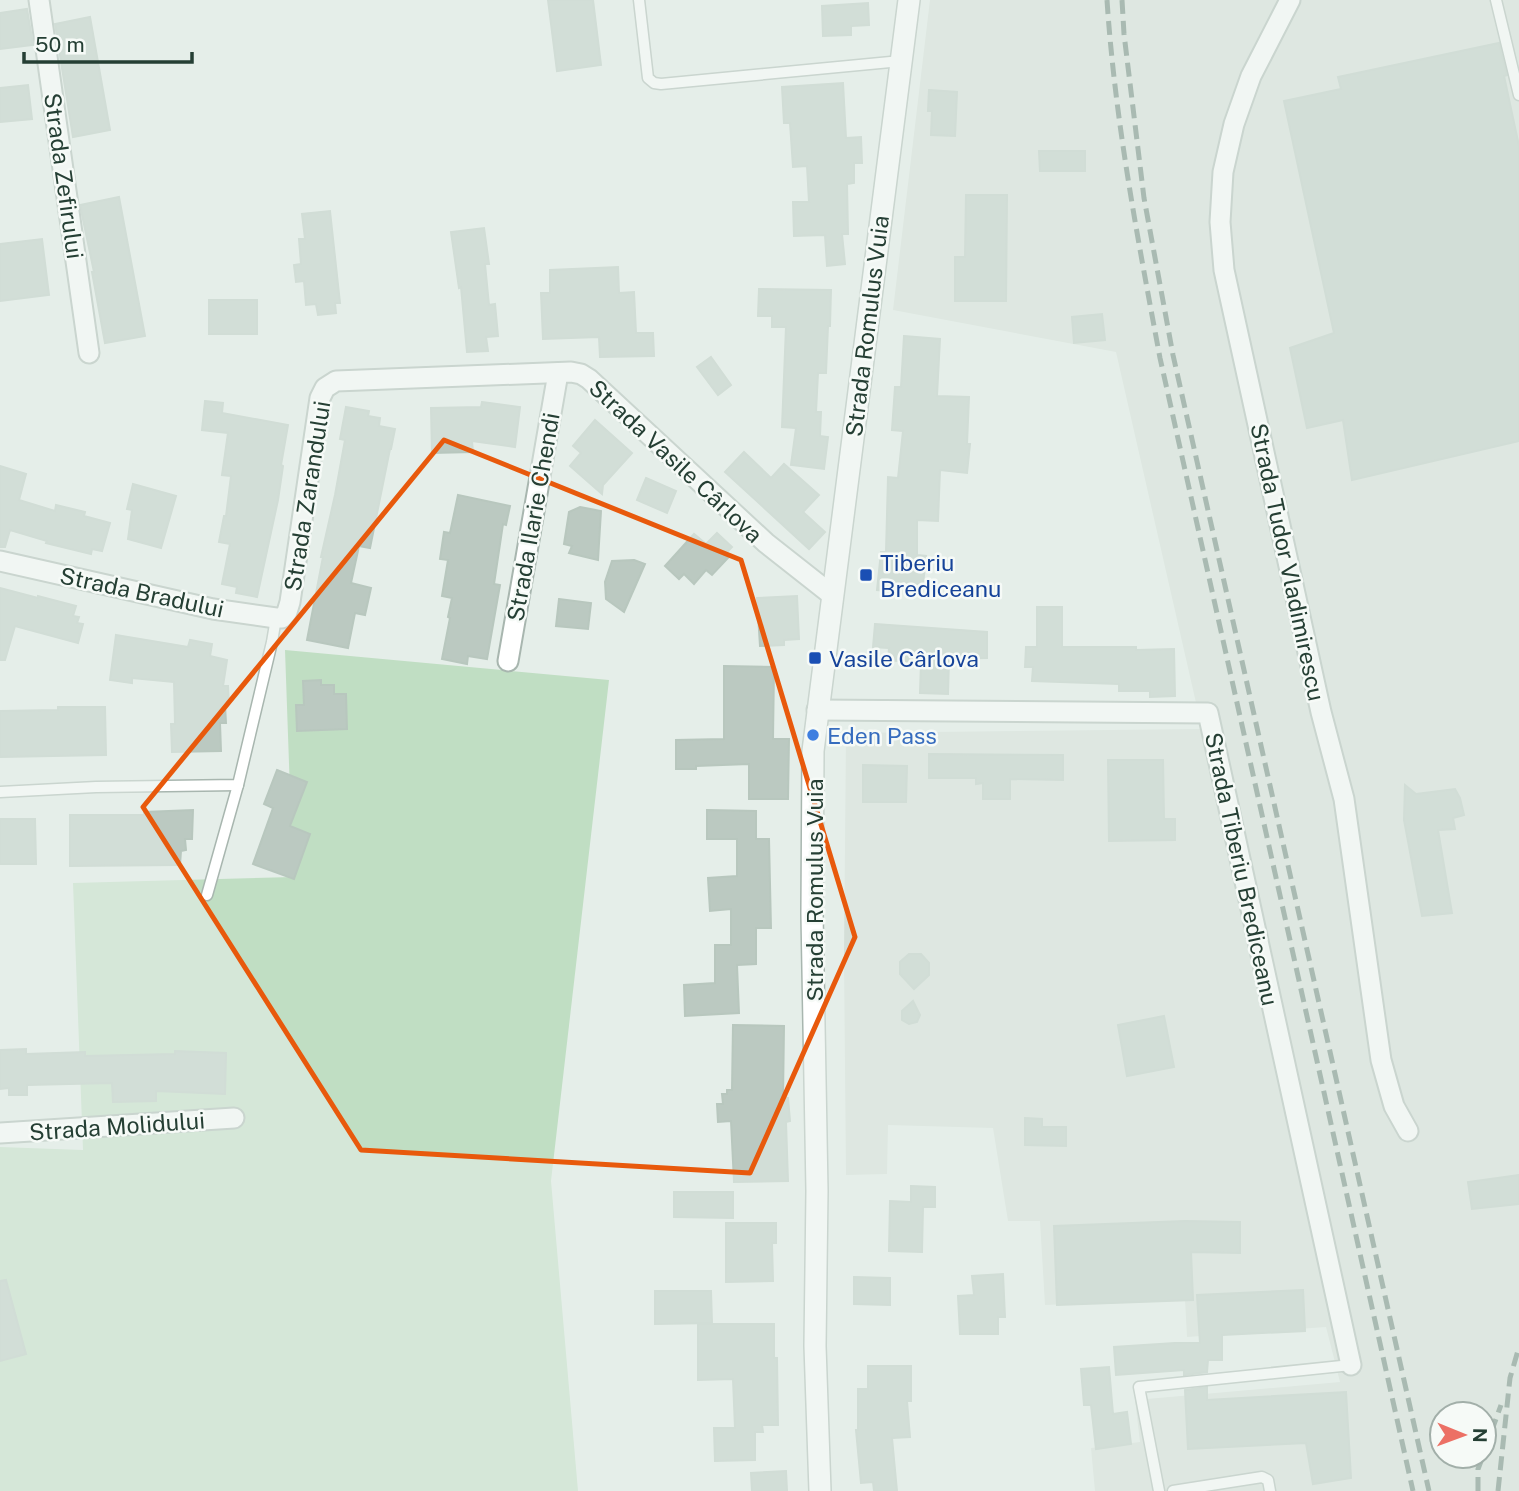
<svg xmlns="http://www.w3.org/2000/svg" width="1519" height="1491" viewBox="0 0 1519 1491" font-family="'Public Sans',sans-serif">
  <rect width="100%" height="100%" fill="#e5eee9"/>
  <path fill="#d4ded7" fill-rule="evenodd" d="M 930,0 L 1519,0 L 1519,1491 L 1095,1491 L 1091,1448 L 1140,1442 L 1135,1400 L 1340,1382 L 1326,1327 L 1187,1337 L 1185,1299 L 1045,1305 L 1040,1221 L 1008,1221 L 993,1128 L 888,1125 L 887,1174 L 846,1175 L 844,958 L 846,733 L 1202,729 L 1116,352 L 893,310 ZM 1442,1414 L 1484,1414 L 1484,1456 L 1442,1456 Z"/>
  <path fill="#c0dec3" d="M 285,650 L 609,680 L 551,1181 L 578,1491 L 0,1491 L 0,1147 L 83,1150 L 73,883 L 293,877 Z"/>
  <g fill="#bbc9c1" stroke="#b8c7be" stroke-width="2">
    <path d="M 548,0 L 593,0 L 601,65 L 557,71 Z"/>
    <path d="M 868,3 L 869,25 L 851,26 L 851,35 L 823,36 L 822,6 Z"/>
    <path d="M 27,9 L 33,45 L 0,49 L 0,13 Z"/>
    <path d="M 90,17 L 110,130 L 73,137 L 55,24 Z"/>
    <path d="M 1499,43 L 1507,75 L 1504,76 L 1519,146 L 1519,441 L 1352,480 L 1343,420 L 1307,428 L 1290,348 L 1334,333 L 1284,101 L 1341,89 L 1338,77 Z"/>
    <path d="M 843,83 L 846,138 L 861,137 L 862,163 L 854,163 L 854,183 L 847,184 L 848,234 L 842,234 L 845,264 L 827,266 L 825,235 L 794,236 L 793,202 L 809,202 L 807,166 L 793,167 L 790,123 L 784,123 L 782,87 Z"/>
    <path d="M 28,85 L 32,119 L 0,122 L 0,88 Z"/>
    <path d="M 929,90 L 957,92 L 955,136 L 931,135 L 932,111 L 928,111 Z"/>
    <path d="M 1039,151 L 1085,151 L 1085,171 L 1040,171 Z"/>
    <path d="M 966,195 L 1007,195 L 1006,301 L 955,301 L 955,257 L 965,257 Z"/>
    <path d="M 119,197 L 145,336 L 105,343 L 92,272 L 94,272 L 80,205 Z"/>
    <path d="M 330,211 L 340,303 L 335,303 L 336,313 L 318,315 L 316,304 L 306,305 L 304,281 L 296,282 L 294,265 L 301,264 L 299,239 L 305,239 L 302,214 Z"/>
    <path d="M 484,228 L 489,264 L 485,264 L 489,305 L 495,304 L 498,336 L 486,337 L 488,351 L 467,352 L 461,287 L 459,288 L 451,232 Z"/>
    <path d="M 42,239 L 49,295 L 0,301 L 0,244 Z"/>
    <path d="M 618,267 L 619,293 L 634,292 L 636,333 L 653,333 L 654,356 L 600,357 L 599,337 L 543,339 L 541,293 L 550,293 L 550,270 Z"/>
    <path d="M 759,289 L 831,290 L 830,326 L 828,326 L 826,373 L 818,373 L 816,412 L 821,412 L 820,436 L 828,437 L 824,469 L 791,465 L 796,428 L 782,427 L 786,327 L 772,327 L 772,316 L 758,316 Z"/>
    <rect x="209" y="300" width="48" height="34"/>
    <path d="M 1102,314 L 1105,340 L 1074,343 L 1072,317 Z"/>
    <path d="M 904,336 L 940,339 L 937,396 L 969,397 L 967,444 L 970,444 L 967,473 L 940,470 L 938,521 L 917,520 L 917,555 L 926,556 L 923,585 L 899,582 L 898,592 L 877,590 L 881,552 L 886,552 L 888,477 L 898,478 L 903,431 L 892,430 L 895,387 L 901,387 Z"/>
    <path d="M 711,357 L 731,385 L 718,395 L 697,367 Z"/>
    <path d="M 205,401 L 223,403 L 222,413 L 288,425 L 281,465 L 283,466 L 278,500 L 257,597 L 236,593 L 237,587 L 222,584 L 230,544 L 219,542 L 224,516 L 226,516 L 231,476 L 222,475 L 228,433 L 202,430 Z"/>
    <path d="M 482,402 L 520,407 L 515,447 L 472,441 L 473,452 L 432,453 L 431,408 L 481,407 Z"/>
    <path d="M 346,407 L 369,411 L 368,416 L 380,418 L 379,426 L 395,429 L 391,449 L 390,449 L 370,548 L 359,546 L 351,583 L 371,588 L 365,615 L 355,613 L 348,648 L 307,640 L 323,557 L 321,557 L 335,495 L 345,440 L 340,439 Z"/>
    <path d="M 595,420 L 632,453 L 603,485 L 602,494 L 570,466 L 581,453 L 573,446 Z"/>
    <path d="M 744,452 L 771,478 L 784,464 L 819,495 L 803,512 L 825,532 L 809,549 L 725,472 Z"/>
    <path d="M 0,466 L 26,474 L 19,500 L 55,511 L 56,505 L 85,512 L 84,516 L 110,523 L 102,551 L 92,549 L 91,554 L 46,543 L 47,541 L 10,530 L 5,547 L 0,547 Z"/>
    <path d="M 646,478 L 676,491 L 667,513 L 637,500 Z"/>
    <path d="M 133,484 L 176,496 L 161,548 L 128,539 L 132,510 L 127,509 Z"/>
    <path d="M 458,495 L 510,506 L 506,525 L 503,524 L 494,584 L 500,585 L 487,659 L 468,656 L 467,664 L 442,659 L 450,618 L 448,617 L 452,598 L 442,596 L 448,560 L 440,559 L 444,532 L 450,533 Z"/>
    <path d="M 580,507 L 601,511 L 598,560 L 569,553 L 572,546 L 564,544 L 569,512 Z"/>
    <path d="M 717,533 L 732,547 L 724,555 L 728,558 L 712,575 L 706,570 L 694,584 L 684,574 L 679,579 L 665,566 L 694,534 L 706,544 Z"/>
    <path d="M 634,560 L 645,564 L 624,612 L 606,599 L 605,582 L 612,561 Z"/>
    <path d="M 0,588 L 38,598 L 38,596 L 76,606 L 73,616 L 79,617 L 77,623 L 83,624 L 78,643 L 15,626 L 5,660 L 0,660 Z"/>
    <path d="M 797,596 L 799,639 L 784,640 L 784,645 L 760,646 L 757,598 Z"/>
    <path d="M 559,599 L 591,603 L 588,629 L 556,626 Z"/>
    <path d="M 1037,607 L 1062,607 L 1062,647 L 1136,647 L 1136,650 L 1174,649 L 1175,696 L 1150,697 L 1150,691 L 1119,691 L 1119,684 L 1032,681 L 1033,667 L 1025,667 L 1026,647 L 1037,647 Z"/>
    <path d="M 875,624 L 987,632 L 987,658 L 949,659 L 948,694 L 920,693 L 921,663 L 888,660 L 889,648 L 873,647 Z"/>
    <path d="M 116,635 L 188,647 L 190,640 L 212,644 L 210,656 L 227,660 L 223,686 L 228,686 L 229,704 L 225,705 L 226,723 L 220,723 L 221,751 L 172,752 L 171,724 L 175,724 L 174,682 L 132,678 L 132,683 L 110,680 Z"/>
    <path d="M 724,666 L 774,667 L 773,739 L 789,739 L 788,799 L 749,799 L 749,764 L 696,766 L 696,769 L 676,769 L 676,740 L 724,739 Z"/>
    <path d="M 321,680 L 321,685 L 334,685 L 334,694 L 346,694 L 347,729 L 297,731 L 296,705 L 304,705 L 303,681 Z"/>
    <path d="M 58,707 L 105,707 L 106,755 L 0,757 L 0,711 L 58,710 Z"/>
    <path d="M 929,754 L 1063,755 L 1063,780 L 1010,779 L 1010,799 L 983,799 L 983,783 L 976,784 L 976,778 L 929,778 Z"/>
    <path d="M 1108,760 L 1163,760 L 1164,819 L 1175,819 L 1175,840 L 1109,841 Z"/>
    <path d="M 863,765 L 907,766 L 906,802 L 863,802 Z"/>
    <path d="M 277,770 L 307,782 L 290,826 L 310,834 L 294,879 L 253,864 L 273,808 L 264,804 Z"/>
    <path d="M 1405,785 L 1416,794 L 1455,789 L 1460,798 L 1464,815 L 1453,818 L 1455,829 L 1438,830 L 1452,913 L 1422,916 L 1404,820 Z"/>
    <path d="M 193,810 L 192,839 L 185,839 L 186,850 L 181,851 L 180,865 L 70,866 L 70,815 L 144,815 L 144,812 Z"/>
    <path d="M 707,810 L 756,811 L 756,839 L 769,839 L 771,928 L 756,928 L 756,964 L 737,965 L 739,1013 L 685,1016 L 684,985 L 715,983 L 715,945 L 731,945 L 731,909 L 710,911 L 708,878 L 737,876 L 737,839 L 707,839 Z"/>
    <path d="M 0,819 L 35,819 L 36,864 L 0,864 Z"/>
    <path d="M 909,954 L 921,954 L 929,963 L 929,975 L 914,989 L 900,974 L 900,962 Z"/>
    <path d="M 913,1001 L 920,1015 L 917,1022 L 909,1024 L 902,1020 L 902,1011 Z"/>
    <path d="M 1164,1016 L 1174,1067 L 1127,1076 L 1118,1025 Z"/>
    <path d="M 733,1025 L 784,1026 L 783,1098 L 788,1098 L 790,1121 L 786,1122 L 788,1181 L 734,1182 L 731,1121 L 718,1122 L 717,1104 L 723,1104 L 722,1094 L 727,1094 L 727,1090 L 732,1090 Z"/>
    <path d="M 26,1049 L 26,1054 L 85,1052 L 85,1056 L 175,1054 L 175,1051 L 226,1053 L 225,1094 L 156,1091 L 156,1101 L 113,1102 L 112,1083 L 27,1085 L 27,1095 L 9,1095 L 9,1088 L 0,1089 L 0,1050 Z"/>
    <path d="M 1025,1118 L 1042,1119 L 1042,1127 L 1066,1127 L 1066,1146 L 1025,1145 Z"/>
    <path d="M 1519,1175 L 1519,1204 L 1472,1209 L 1468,1182 Z"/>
    <path d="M 911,1186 L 935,1187 L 935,1207 L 923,1207 L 922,1252 L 889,1251 L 890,1201 L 911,1202 Z"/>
    <path d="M 674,1192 L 733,1192 L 733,1218 L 674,1217 Z"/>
    <path d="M 1185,1221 L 1240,1222 L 1240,1253 L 1191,1252 L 1193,1300 L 1057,1305 L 1054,1226 Z"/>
    <path d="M 726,1223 L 776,1223 L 776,1243 L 772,1243 L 773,1281 L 726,1282 Z"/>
    <path d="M 1003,1274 L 1005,1317 L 998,1317 L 998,1334 L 960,1334 L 958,1296 L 974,1295 L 972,1276 Z"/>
    <path d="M 854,1277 L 890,1278 L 890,1305 L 854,1304 Z"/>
    <path d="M 6,1280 L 26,1354 L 0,1361 L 0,1281 Z"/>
    <path d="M 1303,1290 L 1305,1331 L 1222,1335 L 1222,1360 L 1208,1360 L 1207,1372 L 1184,1375 L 1184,1370 L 1116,1375 L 1114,1347 L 1175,1343 L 1200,1343 L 1197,1295 Z"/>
    <path d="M 655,1291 L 711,1291 L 712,1323 L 655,1324 Z"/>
    <path d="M 698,1324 L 774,1324 L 774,1358 L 777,1358 L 778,1425 L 762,1425 L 763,1432 L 755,1432 L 755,1460 L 715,1461 L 714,1428 L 735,1428 L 733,1379 L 698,1380 Z"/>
    <path d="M 868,1366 L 911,1366 L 911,1401 L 907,1401 L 910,1437 L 892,1438 L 897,1491 L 874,1491 L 873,1482 L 861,1483 L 856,1430 L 858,1430 L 858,1389 L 868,1389 Z"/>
    <path d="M 1109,1367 L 1113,1414 L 1127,1412 L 1131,1444 L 1096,1449 L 1091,1405 L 1084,1405 L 1081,1369 Z"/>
    <path d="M 1207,1387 L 1207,1400 L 1346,1392 L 1351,1478 L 1313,1484 L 1306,1443 L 1188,1449 L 1185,1390 Z"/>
    <path d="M 786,1471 L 787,1491 L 752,1491 L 751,1473 Z"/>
  </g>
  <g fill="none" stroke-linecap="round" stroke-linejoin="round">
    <defs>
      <g id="service">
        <path d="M 639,0 L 648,78 L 654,83 L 661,84 L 901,61"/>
        <path d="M 1496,0 L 1519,95"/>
        <path d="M 0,792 L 96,787 L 238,785 L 272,642 L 276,618"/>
        <path d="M 207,895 L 238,785"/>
        <path d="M 1159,1491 L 1139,1387 L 1351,1365"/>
        <path d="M 1173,1491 L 1262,1477 L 1268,1480 L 1270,1491"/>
      </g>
      <g id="minor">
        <path d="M 39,0 L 89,353"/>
        <path d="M 1290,0 L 1251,76 L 1234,124 L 1223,172 L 1220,222 L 1224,270 L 1321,712 L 1344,799 L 1381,1060 L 1394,1106 L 1408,1131"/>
        <path d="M 0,561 L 213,609 L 276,618 L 282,618 L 287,612 L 290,602 L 320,398 L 325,388 L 336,381 L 571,372 L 581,374 L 589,379 L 766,543 L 832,595"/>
        <path d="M 508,661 L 558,373"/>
        <path d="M 817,710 L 1208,713 L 1351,1365"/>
        <path d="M 0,1133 L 234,1118"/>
      </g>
      <path id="tertiary" d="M 820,1491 L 815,1346 L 817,1191 L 812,914 L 813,751 L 909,0"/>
    </defs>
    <use href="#service" stroke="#a8b6af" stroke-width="13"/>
    <use href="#minor" stroke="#a8b6af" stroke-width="23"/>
    <use href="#tertiary" stroke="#a8b6af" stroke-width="24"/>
    <use href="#service" stroke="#fff" stroke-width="10"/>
    <use href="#minor" stroke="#fff" stroke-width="19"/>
    <use href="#tertiary" stroke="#fff" stroke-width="21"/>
    <g stroke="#607b6f" stroke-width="5" stroke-dasharray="14 7" stroke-linecap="butt">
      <path d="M 1107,0 C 1115,121 1138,240 1160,358 L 1413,1491"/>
      <path d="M 1122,0 L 1124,34 L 1144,198 L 1173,355 L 1429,1491"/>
      <path d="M 1484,1452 L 1501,1405"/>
      <path d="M 1478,1491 L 1478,1469 L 1483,1456"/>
      <path d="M 1498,1491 L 1510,1378 L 1519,1347"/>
    </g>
  </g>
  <path d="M0 0H1519V1491H0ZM 444,440 L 741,560 L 855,937 L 750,1173 L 361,1150 L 143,807 Z" fill="#e5eee9" fill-opacity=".55" fill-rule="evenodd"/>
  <path fill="none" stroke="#e8590c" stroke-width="5" stroke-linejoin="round" d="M 444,440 L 741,560 L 855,937 L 750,1173 L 361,1150 L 143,807 Z"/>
  <g fill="#1a4fb4" stroke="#f6faf7" stroke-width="2.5">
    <rect x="859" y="568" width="14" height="14" rx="3.5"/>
    <rect x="808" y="651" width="14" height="14" rx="3.5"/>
  </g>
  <circle fill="#3f7fe0" stroke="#f6faf7" stroke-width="2.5" cx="813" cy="735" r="7"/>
  <g text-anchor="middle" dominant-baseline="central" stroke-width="5" stroke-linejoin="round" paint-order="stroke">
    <g font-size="23" fill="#253f34" stroke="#f6faf7">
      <text transform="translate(64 176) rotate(82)">Strada Zefirului</text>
      <text transform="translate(867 326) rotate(-83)">Strada Romulus Vuia</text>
      <text transform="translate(676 461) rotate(43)">Strada Vasile Cârlova</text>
      <text transform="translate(307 496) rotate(-81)">Strada Zarandului</text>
      <text transform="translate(533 517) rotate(-80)">Strada Ilarie Chendi</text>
      <text transform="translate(1288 562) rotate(78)">Strada Tudor Vladimirescu</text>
      <text transform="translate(142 592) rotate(12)">Strada Bradului</text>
      <text transform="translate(1242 869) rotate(78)">Strada Tiberiu Brediceanu</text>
      <text transform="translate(814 890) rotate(-90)">Strada Romulus Vuia</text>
      <text transform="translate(117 1126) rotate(-4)">Strada Molidului</text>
    </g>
    <g font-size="23" fill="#164399" stroke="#f6faf7" text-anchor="start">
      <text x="880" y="562">Tiberiu<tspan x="880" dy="26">Brediceanu</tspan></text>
      <text x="829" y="658">Vasile Cârlova</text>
    </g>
    <g font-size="23" fill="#366cbe" stroke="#f6faf7" text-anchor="start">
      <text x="827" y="735">Eden Pass</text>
    </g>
  </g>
  <g transform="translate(1463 1435) rotate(91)"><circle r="33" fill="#f6faf7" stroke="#a2afa9" stroke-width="2"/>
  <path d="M0-5L12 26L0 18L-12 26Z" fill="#ec7065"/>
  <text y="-10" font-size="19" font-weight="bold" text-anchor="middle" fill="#253f34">N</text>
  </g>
  <path d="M24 52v10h168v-10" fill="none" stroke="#253f34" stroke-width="3.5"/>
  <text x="35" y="52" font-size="21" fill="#253f34" stroke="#f6faf7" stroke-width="5" paint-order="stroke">50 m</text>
</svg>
